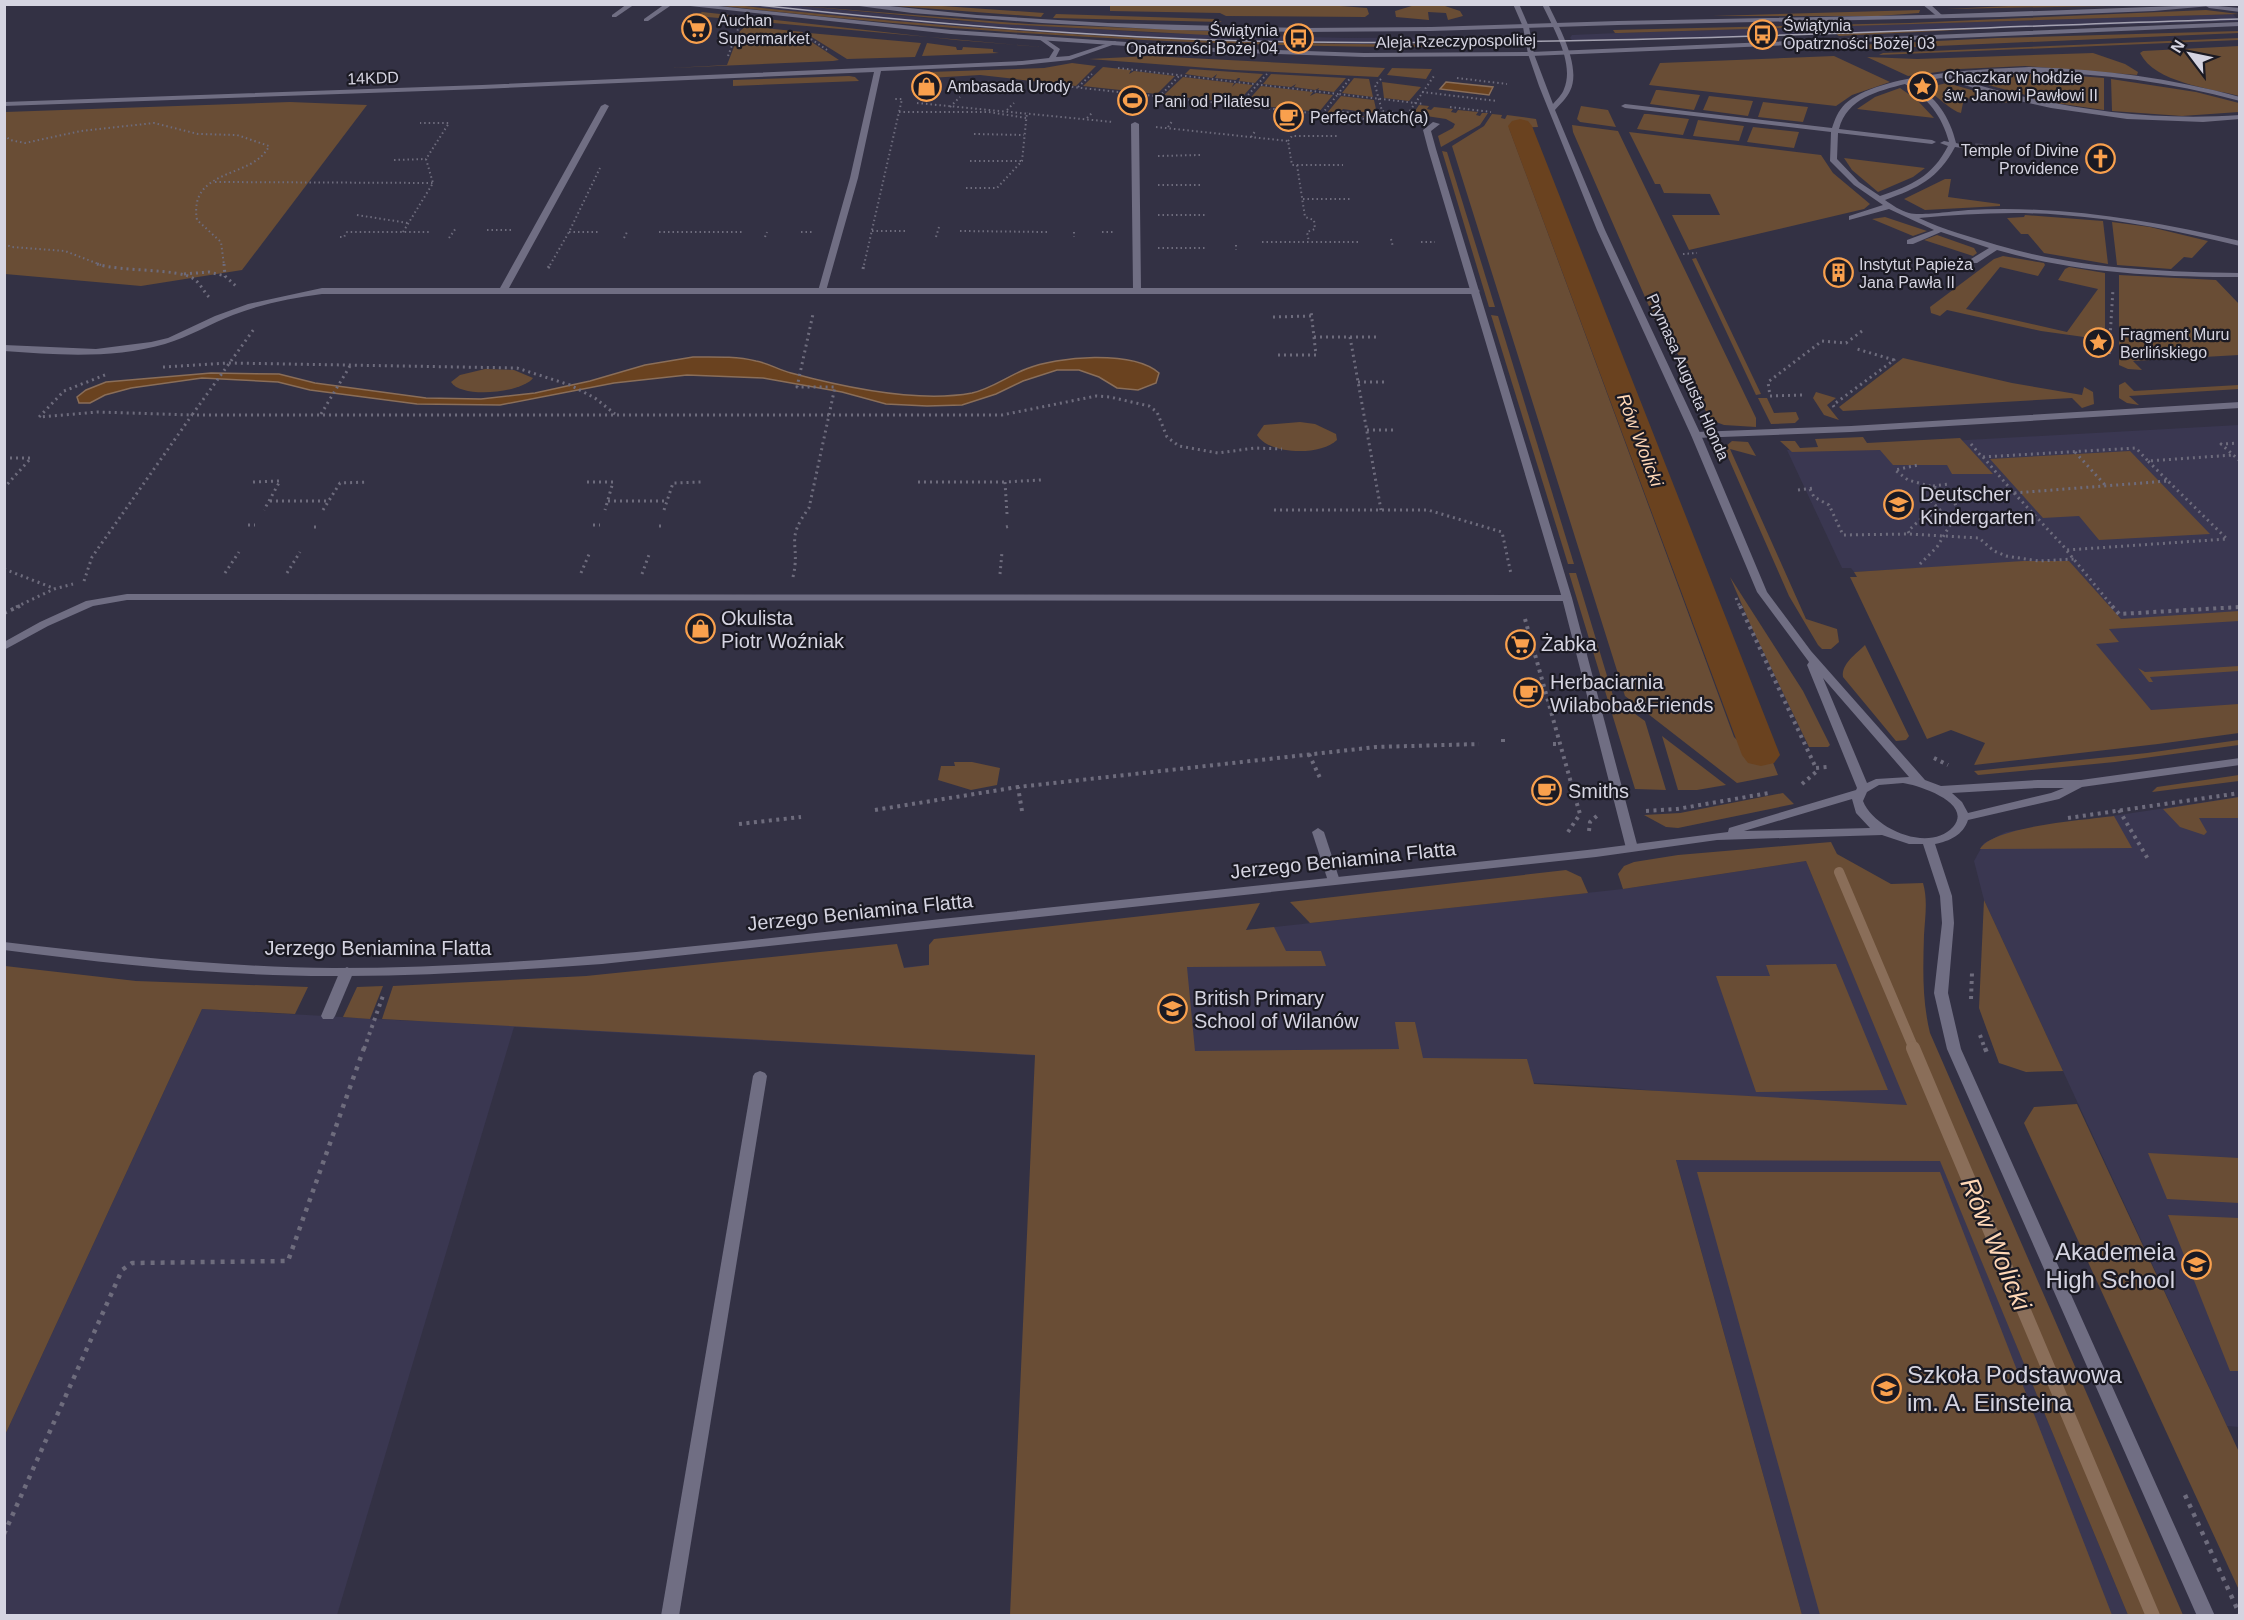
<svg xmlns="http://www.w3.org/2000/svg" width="2244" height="1620" viewBox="0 0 2244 1620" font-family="Helvetica,sans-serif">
  <rect width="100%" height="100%" fill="#333144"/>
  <g fill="#3a3751">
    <path d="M 735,5 L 790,5 L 958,21 L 1159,33 L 1347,38 L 1509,37 L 1510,40 L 1509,43 L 1489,44 L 1386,45 L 1165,40 L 955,27 Z"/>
    <path d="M 2233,14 L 2239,21 L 1590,41 L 1573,41 L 1570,38 L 1572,35 L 1618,33 Z"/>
    <path d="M 2239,425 L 2239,723 L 2148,736 L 2024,562 L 1854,572 L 1851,568 L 1842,568 L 1787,450 Z"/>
    <path d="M 2239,797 L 2239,1427 L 2227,1426 L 1984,900 L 1974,861 L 1984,843 L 2006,832 Z"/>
    <path d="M 1806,861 L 1908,1105 L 1940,1160 L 2128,1615 L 1802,1615 L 1657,1091 L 1612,1087 L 514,1027 L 337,1615 L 5,1616 L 5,1435 L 202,1009 L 412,1021 L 1623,889 Z"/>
  </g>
  <g fill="#694d35">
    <path d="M 2052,4 L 2160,4 L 2160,5 L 1946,9 Z"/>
    <path d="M 714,5 L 735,5 C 976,32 1216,46 1458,44 L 1459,47 C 1210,48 961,33 714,5 Z"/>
    <path d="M 790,5 L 1029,24 L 1234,32 L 1233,36 L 1226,36 L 1001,24 Z"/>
    <path d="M 883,5 L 928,5 L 1044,13 L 1041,17 Z"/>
    <path d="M 1415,5 L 1442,5 L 1460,11 L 1463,16 L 1448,20 L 1446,13 L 1428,12 L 1429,20 L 1396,17 L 1395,11 Z"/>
    <path d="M 1110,6 L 1341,6 L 1367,8 L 1369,14 L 1365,17 L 1226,16 L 1220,13 L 1110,11 Z"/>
    <path d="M 1920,10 L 1919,13 L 1878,16 L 1712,16 Z"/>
    <path d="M 2206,10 L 2239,14 L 1619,33 L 1615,33 L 1613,30 L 1909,23 Z"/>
    <path d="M 702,12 L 956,40 L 1041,47 L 696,16 Z"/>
    <path d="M 1056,14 L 1215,19 L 1222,22 L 1053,18 Z"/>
    <path d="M 746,26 L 803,32 L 801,35 L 839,60 L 833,61 L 671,68 L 727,65 L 740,31 Z"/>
    <path d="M 1996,28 L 1839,36 L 1835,33 L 1841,33 Z"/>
    <path d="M 2239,31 L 2239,33 L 1868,49 L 1857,45 L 1997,38 Z"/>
    <path d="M 809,33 L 921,43 L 915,57 L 847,59 L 807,34 Z"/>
    <path d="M 2239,38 L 2239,40 L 1879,55 L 1883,53 Z"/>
    <path d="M 927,43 L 956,47 L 957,50 L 962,50 L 963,47 L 993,49 L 993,52 L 999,53 L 922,56 Z"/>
    <path d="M 2239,46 L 2239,96 C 2210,88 2155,83 2140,53 L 2143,51 Z"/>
    <path d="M 2093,53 L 2125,64 L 2138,72 L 2137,75 L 2025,66 L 1960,69 L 1908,76 L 1867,57 L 1917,59 Z"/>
    <path d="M 1150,56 L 1385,68 L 1378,77 L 1235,70 L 1089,59 Z"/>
    <path d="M 1834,56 L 1890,82 L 1852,95 L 1836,106 L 1649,85 L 1660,63 Z"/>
    <path d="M 1072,63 L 1096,66 L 1076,86 L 980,75 L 929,78 L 929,72 L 1044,68 Z"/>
    <path d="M 1103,67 L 1131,70 L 1129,74 L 1134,71 L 1175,76 L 1157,94 L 1083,86 Z"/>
    <path d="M 1392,68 L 1432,69 L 1426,79 L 1387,75 Z"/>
    <path d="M 1190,69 L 1263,74 L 1255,83 L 1239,81 L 1240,78 L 1238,78 L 1236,80 L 1215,78 L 1217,74 L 1212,78 L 1185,74 Z"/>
    <path d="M 1271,74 L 1346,78 L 1334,92 L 1318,90 L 1319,88 L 1315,90 L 1294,87 L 1296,84 L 1291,87 L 1263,84 Z"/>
    <path d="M 1997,74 L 2053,74 L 2104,78 L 2104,110 L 2034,100 L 2033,97 L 1958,77 Z"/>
    <path d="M 849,76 L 855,77 L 859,81 L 733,86 L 733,80 Z"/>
    <path d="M 1183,77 L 1234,83 L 1232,87 L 1236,83 L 1253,85 L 1237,103 L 1164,95 Z"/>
    <path d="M 1354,78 L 1369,79 L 1373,97 L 1342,93 Z"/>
    <path d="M 2111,79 L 2196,92 L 2239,103 L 2239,112 L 2182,116 L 2112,111 Z"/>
    <path d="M 1382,82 L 1421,87 L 1409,101 L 1384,98 Z"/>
    <path d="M 1947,83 L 2010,101 L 2010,103 L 1964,98 L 1961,113 C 1953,112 1934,94 1925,88 Z"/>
    <path d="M 1261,86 L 1313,92 L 1310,96 L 1316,93 L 1333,95 L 1319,112 L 1245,104 Z"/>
    <path d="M 1900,88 L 1917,100 L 1934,118 L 1857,109 L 1875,97 Z"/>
    <path d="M 1656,90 L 1659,90 L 1700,95 L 1694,110 L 1650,104 Z"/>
    <path d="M 1341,96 L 1374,100 L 1377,114 L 1343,109 L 1340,112 L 1373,118 L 1327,113 Z"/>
    <path d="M 1709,96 L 1753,101 L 1748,116 L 1703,110 Z"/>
    <path d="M 290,102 L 367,105 L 242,270 L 141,286 L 5,274 L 5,112 Z"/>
    <path d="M 1763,102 L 1808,107 L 1803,122 L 1758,117 Z"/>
    <path d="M 1419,105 L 1429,106 L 1427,109 L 1431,110 L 1434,107 L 1453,109 L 1451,112 L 1456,113 L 1458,110 L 1478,112 L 1476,115 L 1480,116 L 1482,113 L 1488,113 L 1480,125 L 1441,147 L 1438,136 L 1453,128 L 1455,124 L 1446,119 L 1413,114 Z"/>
    <path d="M 1581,106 L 1608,110 L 1616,127 L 1580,122 L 1577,119 Z"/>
    <path d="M 1492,114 L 1502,115 L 1501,118 L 1505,119 L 1507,115 L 1536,119 L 1538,127 L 1509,128 L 1734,737 L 1757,760 L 1772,760 L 1778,775 L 1737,783 L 1625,696 L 1452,146 L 1484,126 Z"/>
    <path d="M 1644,114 L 1648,114 L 1689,119 L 1683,135 L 1637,129 Z"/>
    <path d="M 1698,120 L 1744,126 L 1739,141 L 1693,136 Z"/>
    <path d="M 1572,125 L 1618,131 L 1756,418 L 1756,427 L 1724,425 L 1716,422 L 1707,414 L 1685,365 L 1655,320 L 1573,132 Z"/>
    <path d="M 1753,127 L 1799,132 L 1794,148 L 1747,142 Z"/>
    <path d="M 1629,132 L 1821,155 L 1833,173 L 1870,204 L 1864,209 L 1689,250 L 1672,215 L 1720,215 L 1710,194 L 1664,193 L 1660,184 L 1655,184 Z"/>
    <path d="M 1442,151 L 1447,152 L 1495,307 L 1489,307 Z"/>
    <path d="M 1844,158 L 1925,168 L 1913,177 L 1878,192 L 1852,170 Z"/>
    <path d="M 1945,179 L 1951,179 L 1948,197 L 2000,204 L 2000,206 L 1925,210 L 1904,199 Z"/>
    <path d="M 2025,215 L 2103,221 L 2108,264 L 2044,253 L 2028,234 L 2021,234 L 2007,218 L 2024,217 Z"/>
    <path d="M 1885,217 L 1927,231 L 1913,236 L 1872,219 Z"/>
    <path d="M 2112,222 L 2150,227 L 2208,241 L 2192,258 L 2184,257 L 2171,269 L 2117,265 Z"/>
    <path d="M 1937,235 L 1974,248 L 1977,253 L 1973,256 L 1924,240 Z"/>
    <path d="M 2003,256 L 2044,263 L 2045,265 L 2038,276 L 2000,267 L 1966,309 L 2067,332 L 2098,289 L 2058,280 L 2065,269 L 2069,267 L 2105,273 L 2105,349 L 2084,346 L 2084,337 L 2041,331 L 1947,310 L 1940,316 L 1931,313 L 1930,307 L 1994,259 Z"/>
    <path d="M 1696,258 L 1761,394 L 1756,395 L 1692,259 Z"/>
    <path d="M 2119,275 L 2216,280 L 2239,304 L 2239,355 L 2133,361 L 2142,370 L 2128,369 L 2119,365 Z"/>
    <path d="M 1491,315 L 1498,316 L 1574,564 L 1568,564 Z"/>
    <path d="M 1903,358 L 2012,383 L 2082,395 L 2084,387 L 2093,392 L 2094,404 L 2082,408 L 2072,398 L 1843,411 L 1839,407 Z"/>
    <path d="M 485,369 L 514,370 L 533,378 C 522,393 461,399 451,382 L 460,375 Z"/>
    <path d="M 2125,382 L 2134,391 L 2239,385 L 2239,389 L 2129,396 L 2139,405 L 2127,403 L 2119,398 L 2119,385 Z"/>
    <path d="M 1816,392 L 1836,398 L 1827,405 L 1839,420 L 1824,415 L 1813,398 Z"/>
    <path d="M 1758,398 L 1767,398 L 1774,413 L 1796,412 L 1799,419 L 1795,423 L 1771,424 Z"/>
    <path d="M 1300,422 L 1315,424 L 1336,434 L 1337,440 C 1321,456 1269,455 1257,435 L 1264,425 Z"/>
    <path d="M 1863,437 L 1867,443 L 1960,438 L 1993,474 L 1952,474 L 1947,465 L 1893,465 L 1880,450 L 1792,452 L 1780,441 L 1795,441 L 1800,448 L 1818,447 L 1815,439 Z"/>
    <path d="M 1732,441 L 1748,442 L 1756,456 L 1730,449 L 1806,619 L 1837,629 L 1839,642 L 1831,649 L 1822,649 L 1818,645 L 1789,596 L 1724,448 Z"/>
    <path d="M 2130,451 L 2210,534 L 2099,540 L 2079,516 L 2043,518 L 1990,459 Z"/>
    <path d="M 2023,561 L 2069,561 L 2121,619 L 2239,611 L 2239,621 L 2109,629 L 2119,642 L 2096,644 L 2151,710 L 2239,704 L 2239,733 L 2158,744 L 1974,765 L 1985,743 L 1951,730 L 1927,739 L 1850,577 L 1857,577 L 1854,572 Z"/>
    <path d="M 1569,573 L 1576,573 L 1614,699 L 1645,721 L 1666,790 L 1635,789 Z"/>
    <path d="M 1730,577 L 1803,691 L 1830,745 L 1828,747 L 1809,747 L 1751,626 Z"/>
    <path d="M 1865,645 L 1909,736 L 1906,740 L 1896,741 L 1843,677 C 1841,664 1856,654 1865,645 Z"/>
    <path d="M 2239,666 L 2239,671 L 2150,677 L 2153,682 L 2149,682 L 2138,668 L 2145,672 Z"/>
    <path d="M 1662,736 L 1726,785 L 1697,790 L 1678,790 Z"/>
    <path d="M 2239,740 L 2239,745 L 2115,762 L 1978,775 L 1974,771 L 2147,753 Z"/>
    <path d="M 954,762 L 972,762 L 1000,768 L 997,785 L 971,790 L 938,780 L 941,766 L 955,766 Z"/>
    <path d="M 2239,775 L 2239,781 L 2152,792 L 2157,787 Z"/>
    <path d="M 1783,793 L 1794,804 L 1678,828 L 1666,827 L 1644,815 L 1680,813 Z"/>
    <path d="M 2239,797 L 2239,818 L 2199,818 L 2207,832 L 2204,835 L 2180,827 L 2163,809 Z"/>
    <path d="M 2114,816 L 2132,848 L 1980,849 C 1993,826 2086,820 2114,816 Z"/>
    <path d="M 1831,842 L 1837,854 L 1891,884 L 1923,883 C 1928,900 1925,918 1924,935 C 1923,969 1922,1000 1930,1033 L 2183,1615 L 2128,1615 L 1940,1161 L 1676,1160 L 1802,1615 L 1010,1615 L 1035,1055 L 382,1019 L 393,986 L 586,976 L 897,944 L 904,968 L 929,965 L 929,945 L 934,939 L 1260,903 L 1246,930 L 1274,927 L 1286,951 L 1321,951 L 1326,966 L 1187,967 L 1195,1051 L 1399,1049 L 1395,1022 L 1415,1022 L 1423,1058 L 1527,1059 L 1534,1084 L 1907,1105 L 1806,861 L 1623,889 L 1618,874 L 1624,866 L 1634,862 L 1678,855 Z"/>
    <path d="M 1566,870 L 1581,877 L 1588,893 L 1310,923 L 1290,902 Z"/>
    <path d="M 1984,900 L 2063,1071 L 2026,1072 L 1999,1063 L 1979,1008 Z"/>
    <path d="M 1836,964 L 1888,1090 L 1756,1092 L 1716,976 L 1770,976 L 1766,965 Z"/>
    <path d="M 5,966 L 136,981 L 308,987 L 295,1014 L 202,1009 L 5,1435 Z"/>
    <path d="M 383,986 L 370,1019 L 343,1017 L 357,987 Z"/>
    <path d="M 2077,1104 L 2239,1452 L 2239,1590 L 2024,1123 L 2034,1107 Z"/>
    <path d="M 2148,1153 L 2239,1158 L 2239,1203 L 2167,1199 Z"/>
    <path d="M 1697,1172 L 1940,1172 L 2112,1615 L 1820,1615 Z"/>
    <path d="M 2168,1215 L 2239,1218 L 2239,1371 L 2230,1371 Z"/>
  </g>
  <g fill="#6a421f" stroke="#8a6e59" stroke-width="1.5">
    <path d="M 1446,82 L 1493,87 L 1489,95 L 1440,89 Z"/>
    <path d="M 693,357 C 714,357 735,356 756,361 C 768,363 779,370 791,373 C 843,387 918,403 972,393 C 991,389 1008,376 1026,369 C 1057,356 1133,350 1159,373 L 1156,383 L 1138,390 L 1117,388 L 1099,377 L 1079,370 L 1057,370 L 1023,381 L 996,394 L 962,405 L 927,406 L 886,404 L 842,392 L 763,378 L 687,375 L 614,383 L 500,405 L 417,404 L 310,390 L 278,382 L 202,378 L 131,388 L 105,395 L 90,403 L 79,403 L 77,397 L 86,390 L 106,382 L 211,373 L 279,374 L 315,383 L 426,398 L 481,399 L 535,393 L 590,381 L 645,365 Z"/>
  </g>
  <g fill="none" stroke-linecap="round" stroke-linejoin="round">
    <path stroke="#8a6e59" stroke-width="10" d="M 1839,872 L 1914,1049"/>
    <path stroke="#8a6e59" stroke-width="14" d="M 1913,1048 L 2153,1616"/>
    <path fill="#6a421f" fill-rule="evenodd" d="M 1520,119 L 1528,121 L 1532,126 L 1780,755 L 1774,763 L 1761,766 L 1748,763 L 1742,755 L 1508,126 L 1512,121 Z"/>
    <path stroke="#4b495c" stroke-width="8" stroke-dasharray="8 4" stroke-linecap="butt" d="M 1963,146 L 1993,149"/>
    <g stroke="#6e6c7d" stroke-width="2" stroke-dasharray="1.5 3" stroke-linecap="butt">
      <path d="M 811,39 L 827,50"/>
      <path d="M 728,56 L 738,29"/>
      <path d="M 1118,68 L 1338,94 L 1351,77"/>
      <path d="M 1457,78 L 1507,84"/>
      <path d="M 1381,79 L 1375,85 L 1382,111 L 1407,115"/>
      <path d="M 1045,84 L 1384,121 L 1382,111"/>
      <path d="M 1078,87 L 1092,74"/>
      <path d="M 1422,92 L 1497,101"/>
      <path d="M 1159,97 L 1180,75"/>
      <path d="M 917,103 L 1113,122"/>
      <path d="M 1239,105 L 1267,74"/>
      <path d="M 950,107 L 960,97"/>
      <path d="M 1450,107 L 1491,112"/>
      <path d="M 1007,110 L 1014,103"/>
      <path d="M 899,112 L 989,112 L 1026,118"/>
      <path d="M 1322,114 L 1338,94 L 1424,104"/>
      <path d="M 1087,118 L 1093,112"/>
      <path d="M 1408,119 L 1407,115 L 1434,76"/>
      <path d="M 1376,120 L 1375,116 L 1343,112 L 1382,115"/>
      <path d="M 1156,127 L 1288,141 L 1292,165 L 1343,165"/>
      <path d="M 1168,127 L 1173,120"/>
      <path d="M 974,134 L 1024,135"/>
      <path d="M 4,135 L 10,140 L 25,143 L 81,131 L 154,123 L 198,134 L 237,135 L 269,146 C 254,179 188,167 197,220 L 221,242 L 224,265"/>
      <path d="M 1251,137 L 1256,130"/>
      <path d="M 1288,141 L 1292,136 L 1337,136"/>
      <path d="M 1158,156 L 1200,155"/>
      <path d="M 394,160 L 426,159"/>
      <path d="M 970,161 L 1021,161"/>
      <path d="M 1297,165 L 1305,217 L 1314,220 L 1315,229 L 1307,232 L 1309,242"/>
      <path d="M 215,182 L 433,183"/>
      <path d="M 1158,185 L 1202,185"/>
      <path d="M 966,188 L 997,188 L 1022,161 L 1027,112"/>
      <path d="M 1303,199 L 1350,199"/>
      <path d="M 357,215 L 408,223"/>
      <path d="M 1158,215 L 1205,215"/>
      <path d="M 487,230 L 511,230"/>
      <path d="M 872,231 L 905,231"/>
      <path d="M 960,231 L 1047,232"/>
      <path d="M 403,232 L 433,183 L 426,159 L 449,123 L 420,123"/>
      <path d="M 569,232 L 600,232"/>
      <path d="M 659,232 L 742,232"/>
      <path d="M 801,232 L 814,232"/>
      <path d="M 1074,232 L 1074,237"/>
      <path d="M 1102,232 L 1115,232"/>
      <path d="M 340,237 L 344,237 L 347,232 L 430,232"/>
      <path d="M 765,237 L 767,232"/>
      <path d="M 936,237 L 939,227"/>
      <path d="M 449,238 L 456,228"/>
      <path d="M 624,238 L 627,232"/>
      <path d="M 1391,239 L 1393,247"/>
      <path d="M 1262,242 L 1359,242"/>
      <path d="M 1421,242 L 1435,242"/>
      <path d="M 4,244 L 12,247 L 65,251 L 101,265"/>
      <path d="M 1236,245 L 1236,250"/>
      <path d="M 1158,248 L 1207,248"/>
      <path d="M 1683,254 L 1697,253"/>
      <path d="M 550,265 L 569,232 L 600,168"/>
      <path d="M 864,265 L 902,99 L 895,99"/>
    </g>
    <g stroke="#6e6c7d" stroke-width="3" stroke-dasharray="2 4" stroke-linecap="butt">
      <path d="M 97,264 C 121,272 179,268 194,279 C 200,283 204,292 209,297"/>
      <path d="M 224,264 L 225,276 L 238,288"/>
      <path d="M 548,268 L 551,264"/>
      <path d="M 863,269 L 864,264"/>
      <path d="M 184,274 L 209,272 L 225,276"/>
      <path d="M 1273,317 L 1311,316"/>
      <path d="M 1314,337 L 1376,337"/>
      <path d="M 1350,337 L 1381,510"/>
      <path d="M 2109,354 L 2113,289"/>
      <path d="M 1278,355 L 1316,355 L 1311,311"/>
      <path d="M 163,367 L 229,363 L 517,368 L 570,385 L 595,398 L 615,414"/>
      <path d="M 105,375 L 64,391 L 39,417 L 98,412 L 192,415 L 254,329"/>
      <path d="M 1358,382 L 1385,382"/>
      <path d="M 1802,395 L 1770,396 L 1768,382 L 1822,341 L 1846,343 L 1862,331"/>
      <path d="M 1834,407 L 1833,405 L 1894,360 L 1857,349"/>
      <path d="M 321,414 L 350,366"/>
      <path d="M 1367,430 L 1395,430"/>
      <path d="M 2240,443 L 2221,444 L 2240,461"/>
      <path d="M 1971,444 L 1982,457 L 2136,448 L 2148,461 L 2233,455"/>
      <path d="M 2075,452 L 2106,486"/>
      <path d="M 1983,457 L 2014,493 L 2168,481 L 2148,461"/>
      <path d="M 4,458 L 31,458 L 4,488"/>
      <path d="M 253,482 L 280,481 L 264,510"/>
      <path d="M 587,482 L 613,482 L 605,510"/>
      <path d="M 918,482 L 1005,482"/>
      <path d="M 1933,486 L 1950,484"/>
      <path d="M 1810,489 L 1814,497 L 1829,505 L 1843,535 L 1909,534 L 1979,538 L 1994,551 L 2006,556 L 2039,561 L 2074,559"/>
      <path d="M 1798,490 L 1815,488"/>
      <path d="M 2014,493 L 2067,550 L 2227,539 L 2168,481"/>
      <path d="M 270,501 L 328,501"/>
      <path d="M 608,501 L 667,501"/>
      <path d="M 323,510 L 340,483 L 368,482"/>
      <path d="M 664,510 L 673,483 L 702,482"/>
      <path d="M 1274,510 L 1428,510 L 1502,532 L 1511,574"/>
      <path d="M 1007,514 L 1005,482 L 1041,480"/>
      <path d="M 248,525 L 255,525"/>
      <path d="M 593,525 L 600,525"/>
      <path d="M 659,526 L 664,526"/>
      <path d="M 314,527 L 319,527"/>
      <path d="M 1006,527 L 1010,526"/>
      <path d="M 1909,533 L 1908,531 L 1924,516 L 1938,514 L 1940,510 L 1931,501 L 1938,493 L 1937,488 L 1908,480 L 1895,470 L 1918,465"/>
      <path d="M 2067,551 L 2113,607"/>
      <path d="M 1920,564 L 1937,547 L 1958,512 L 1952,495"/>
      <path d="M 4,569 L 53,588"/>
      <path d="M 225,573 L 239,552"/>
      <path d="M 287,573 L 300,552"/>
      <path d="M 581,573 L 590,552"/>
      <path d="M 642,574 L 650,552"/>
      <path d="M 1000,574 L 1002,552"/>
      <path d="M 793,577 C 801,543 784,541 809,508 L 835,387 L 797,387 L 813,314"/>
      <path d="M 84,581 L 92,557 L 192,415 L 1002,415 L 1096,396 L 1110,397 L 1149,406 L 1157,412 L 1167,437 L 1179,446 L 1218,453 L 1255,448 L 1282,449"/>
      <path d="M 1736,598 L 1740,607"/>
      <path d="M 16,607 L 54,589 L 73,584"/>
    </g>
    <g stroke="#6e6c7d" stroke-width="4" stroke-dasharray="3 4.5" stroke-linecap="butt">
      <path d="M 1740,606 L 1816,768"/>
      <path d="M 2112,606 L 2119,614 L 2240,607"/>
      <path d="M 4,613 L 20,606"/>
      <path d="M 1525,619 L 1575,797"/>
      <path d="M 1503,739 L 1503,744"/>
      <path d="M 1553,744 L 1560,744"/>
      <path d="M 1309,754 L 1320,778"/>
      <path d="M 1934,758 L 1948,765"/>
      <path d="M 1802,784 L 1816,772 L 1816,768 L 1827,767"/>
      <path d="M 875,810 L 1018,787"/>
      <path d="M 2119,810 L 2148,859"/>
      <path d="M 1022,811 L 1018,787 L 1376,747 L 1479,744"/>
      <path d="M 1646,811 L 1677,809 L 1769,793"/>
      <path d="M 2068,818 L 2240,793"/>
      <path d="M 739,824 L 801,817"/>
      <path d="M 1589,831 L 1590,822 L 1598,815"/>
      <path d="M 1568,832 L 1580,814 L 1575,797 L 1593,796"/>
      <path d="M 1971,999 L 1972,973"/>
      <path d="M 1980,1035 L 1985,1049"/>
      <path d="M 364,1049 L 384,993"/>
    </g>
    <g stroke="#6e6c7d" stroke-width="4.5" stroke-dasharray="4 6" stroke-linecap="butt">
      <path d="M 1985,1048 L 1987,1053"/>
      <path d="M 2185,1495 L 2240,1615"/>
      <path d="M 4,1534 L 122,1270 L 132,1263 L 288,1261 L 364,1048"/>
    </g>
    <g fill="#706e83" fill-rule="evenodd">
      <path d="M 627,4 L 635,4 L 616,17 L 612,17 L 612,15 Z"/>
      <path d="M 665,4 L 673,4 L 648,21 L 644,21 L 644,19 Z"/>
      <path d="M 1922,4 L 1930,4 L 1944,17 L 1939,18 Z"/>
      <path d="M 1041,36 L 1060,49 L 1056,57 L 1069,56 L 1115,41 L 1118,43 L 1070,60 L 1022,65 L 881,71 L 858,178 L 826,291 L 822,294 L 818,291 L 850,178 L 874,72 L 482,89 L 4,106 L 4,102 L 482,85 L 1022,61 L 1049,58 L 1054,50 L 1039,39 L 1039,37 Z"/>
      <path d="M 1433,122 L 1440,124 L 1431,131 L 1436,149 L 1572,598 L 1638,848 L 1636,851 L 1628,851 L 1626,848 L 1562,598 L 1428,149 L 1423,130 Z"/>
      <path d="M 2240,402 L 2240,408 L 1851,432 L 1696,438 L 1691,435 L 1696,432 L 1851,426 Z"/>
      <path d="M 1318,828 L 1324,832 L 1340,881 L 1338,884 L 1330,884 L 1328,881 L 1312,832 Z"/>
      <path d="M 347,967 L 354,971 L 335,1016 L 333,1019 L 323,1019 L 321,1016 L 340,971 Z"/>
      <path d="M 760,1071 L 765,1073 L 767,1076 L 679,1616 L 661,1616 L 753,1076 L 755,1073 Z"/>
    </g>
    <path fill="#706e83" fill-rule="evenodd" d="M 2029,67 C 2101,69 2170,78 2240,97 L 2240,101 C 2142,75 2051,67 1951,77 C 2045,106 2140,122 2240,115 L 2240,119 L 2203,122 L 2127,119 L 2051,108 L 2011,99 L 1941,78 L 1913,83 C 1936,97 1950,117 1956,143 L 1967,146 L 1963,148 L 1955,147 C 1938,179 1918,188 1885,200 C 1892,205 1901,211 1909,213 C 1920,216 1955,211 1968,210 C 2061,205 2149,220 2240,241 L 2240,246 C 2181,232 2122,219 2062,215 C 2014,211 1966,214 1919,218 C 1944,230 1971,237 1997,245 C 2075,268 2158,272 2240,273 L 2240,277 C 2158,277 2076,273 1997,250 L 1977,263 L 1971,263 L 1971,259 L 1989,248 L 1941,232 L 1913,244 L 1907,244 L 1907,240 L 1934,230 L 1889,209 L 1849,220 L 1849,216 L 1883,205 L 1854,185 L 1830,161 L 1831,132 L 1625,108 L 1621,106 L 1625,104 L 1832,128 C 1835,119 1838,111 1845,104 C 1879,73 1983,69 2029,67 ZM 1905,84 C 1928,98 1942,116 1949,142 L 1944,141 L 1940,143 L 1948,146 C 1932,177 1912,185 1880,196 L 1859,182 L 1837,159 L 1838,133 L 1932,144 L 1936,142 L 1932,140 L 1839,129 C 1847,98 1878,91 1905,84 Z"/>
    <g fill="#706e83" fill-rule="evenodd">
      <path d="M 1513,4 L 1519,4 L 1529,27 L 1534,54 L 1553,104 C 1557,99 1562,95 1564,89 C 1575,63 1553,28 1542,4 L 1548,4 C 1559,27 1582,67 1570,91 C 1567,98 1560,104 1555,110 L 1605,230 L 1701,435 L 1767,592 L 1811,651 L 1925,780 L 1941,786 L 2038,780 L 2081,780 L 2240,758 L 2240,765 L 2082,787 L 2059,799 L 1968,820 C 1963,835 1950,841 1935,844 L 1952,896 L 1954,923 L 1948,993 L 1961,1049 L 2215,1616 L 2197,1616 L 1947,1049 L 1934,993 L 1942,923 L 1940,896 L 1923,844 L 1909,844 L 1882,835 L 1717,840 L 1596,857 L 602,964 C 512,970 421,977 330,976 C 221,976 112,964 4,950 L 4,942 C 113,955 223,967 333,968 C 536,968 739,941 941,919 C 1159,896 1378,873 1596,849 L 1728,832 L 1729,828 L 1856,790 L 1857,788 L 1807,665 L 1809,662 L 1757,592 L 1691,435 L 1597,230 L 1539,86 L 1528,54 L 1523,27 ZM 1823,678 L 1909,777 L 1876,779 L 1867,783 ZM 1903,783 C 1918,785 1974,803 1953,827 C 1929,853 1874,829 1863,801 L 1867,792 L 1879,785 ZM 2038,788 L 2064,788 L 2051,793 L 1968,813 L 1962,802 L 1952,793 ZM 1852,799 L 1856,813 L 1870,828 L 1744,831 Z"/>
      <path d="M 2207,5 L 2240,8 L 2240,12 L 2209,8 L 2206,6 Z"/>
      <path d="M 605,104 L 609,106 L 509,288 L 1133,288 L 1131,124 L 1135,122 L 1139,124 L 1141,288 L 1476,288 L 1480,291 L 1476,294 L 322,294 C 292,298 261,304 233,315 C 210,324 189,337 165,344 C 113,359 57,355 4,351 L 4,345 L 96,349 L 151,342 L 168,338 L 215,316 L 248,304 L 322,288 L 500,288 L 601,106 Z"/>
      <path d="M 127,594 L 1567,595 L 1572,598 L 1567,601 L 127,600 L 93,606 L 48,626 L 4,650 L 4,642 L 40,622 L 86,601 Z"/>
    </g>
    <g fill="#706e83" fill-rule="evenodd">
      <path d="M 672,4 L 699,4 L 951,30 L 1215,48 L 1364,53 L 1531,52 L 2240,22 L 2240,26 L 1531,56 L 1364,57 L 1215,52 L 951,34 Z"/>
      <path d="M 844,4 L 870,4 L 977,15 L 1108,23 L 1303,28 L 1431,27 L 1618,21 L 1924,15 L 2233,4 L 2154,11 L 2000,17 L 1618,25 L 1431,31 L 1303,32 L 1173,30 L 1042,23 L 912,13 Z"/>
    </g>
    <path stroke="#a4a2b1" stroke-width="1.5" d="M 748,4 C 915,22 1082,37 1249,41 C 1579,48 1910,29 2240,19"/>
  </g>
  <defs>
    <symbol id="supermarket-ring" viewBox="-11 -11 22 22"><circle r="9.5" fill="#1b1a23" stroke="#f9a04d" stroke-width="1.5"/><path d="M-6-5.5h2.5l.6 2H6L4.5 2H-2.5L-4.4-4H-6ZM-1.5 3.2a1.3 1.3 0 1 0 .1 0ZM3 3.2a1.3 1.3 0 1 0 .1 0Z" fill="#f9a04d"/></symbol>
    <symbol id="bus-ring" viewBox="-11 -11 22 22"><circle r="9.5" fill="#1b1a23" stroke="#f9a04d" stroke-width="1.5"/><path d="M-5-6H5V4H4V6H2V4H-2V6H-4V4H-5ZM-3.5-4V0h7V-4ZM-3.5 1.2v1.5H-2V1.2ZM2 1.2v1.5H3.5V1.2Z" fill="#f9a04d"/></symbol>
    <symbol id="shop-ring" viewBox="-11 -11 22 22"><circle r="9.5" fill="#1b1a23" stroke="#f9a04d" stroke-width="1.5"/><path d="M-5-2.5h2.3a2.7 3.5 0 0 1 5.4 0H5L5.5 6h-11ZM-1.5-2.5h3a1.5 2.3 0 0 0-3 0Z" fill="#f9a04d"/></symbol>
    <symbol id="sight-ring" viewBox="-11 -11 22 22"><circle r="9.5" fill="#1b1a23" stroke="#f9a04d" stroke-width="1.5"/><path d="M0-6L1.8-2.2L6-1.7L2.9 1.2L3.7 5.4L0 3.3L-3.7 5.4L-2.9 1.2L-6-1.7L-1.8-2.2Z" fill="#f9a04d"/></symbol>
    <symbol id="stadium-ring" viewBox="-11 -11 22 22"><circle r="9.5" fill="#1b1a23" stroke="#f9a04d" stroke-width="1.5"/><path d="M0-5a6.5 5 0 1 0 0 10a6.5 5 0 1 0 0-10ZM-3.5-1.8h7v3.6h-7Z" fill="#f9a04d"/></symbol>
    <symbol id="cafe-ring" viewBox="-11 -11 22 22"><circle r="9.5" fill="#1b1a23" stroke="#f9a04d" stroke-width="1.5"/><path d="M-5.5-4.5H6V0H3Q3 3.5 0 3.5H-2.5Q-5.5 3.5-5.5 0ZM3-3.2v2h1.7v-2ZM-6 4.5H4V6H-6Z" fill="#f9a04d"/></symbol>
    <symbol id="church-ring" viewBox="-11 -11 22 22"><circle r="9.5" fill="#1b1a23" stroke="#f9a04d" stroke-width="1.5"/><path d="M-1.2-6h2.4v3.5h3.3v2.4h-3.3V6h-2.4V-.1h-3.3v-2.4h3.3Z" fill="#f9a04d"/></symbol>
    <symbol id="building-ring" viewBox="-11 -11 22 22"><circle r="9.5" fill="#1b1a23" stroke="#f9a04d" stroke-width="1.5"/><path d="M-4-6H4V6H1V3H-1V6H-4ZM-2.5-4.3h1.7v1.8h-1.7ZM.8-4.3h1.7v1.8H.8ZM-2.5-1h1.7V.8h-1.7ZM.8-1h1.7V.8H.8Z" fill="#f9a04d"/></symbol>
    <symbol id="school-ring" viewBox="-11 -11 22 22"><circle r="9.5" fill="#1b1a23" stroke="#f9a04d" stroke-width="1.5"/><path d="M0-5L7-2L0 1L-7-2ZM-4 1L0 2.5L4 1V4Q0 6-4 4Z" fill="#f9a04d"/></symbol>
  </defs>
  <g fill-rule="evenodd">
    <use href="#supermarket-ring" x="680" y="12" width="33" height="33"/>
    <use href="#bus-ring" x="1746" y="18" width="33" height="33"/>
    <use href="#bus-ring" x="1282" y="22" width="33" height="33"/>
    <use href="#shop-ring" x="910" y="70" width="33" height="33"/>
    <use href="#sight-ring" x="1906" y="70" width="33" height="33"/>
    <use href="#stadium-ring" x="1116" y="84" width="33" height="33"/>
    <use href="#cafe-ring" x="1272" y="100" width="33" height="33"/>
    <use href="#church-ring" x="2084" y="142" width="33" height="33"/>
    <use href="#building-ring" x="1822" y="256" width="33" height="33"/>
    <use href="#sight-ring" x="2082" y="326" width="33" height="33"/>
    <use href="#school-ring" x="1882" y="488" width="33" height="33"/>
    <use href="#shop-ring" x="684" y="612" width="33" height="33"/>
    <use href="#supermarket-ring" x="1504" y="628" width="33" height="33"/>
    <use href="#cafe-ring" x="1512" y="676" width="33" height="33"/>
    <use href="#cafe-ring" x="1530" y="774" width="33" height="33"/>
    <use href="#school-ring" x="1156" y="992" width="33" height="33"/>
    <use href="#school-ring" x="2180" y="1248" width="33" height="33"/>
    <use href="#school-ring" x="1870" y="1372" width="33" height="33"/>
  </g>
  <g text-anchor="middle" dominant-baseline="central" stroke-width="4.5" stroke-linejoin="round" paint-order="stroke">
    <g font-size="16" fill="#d5d4e1" stroke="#1b1a23" text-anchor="start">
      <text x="718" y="20">Auchan<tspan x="718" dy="18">Supermarket</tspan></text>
      <text x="1783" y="25">Świątynia<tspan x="1783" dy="18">Opatrzności Bożej 03</tspan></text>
      <text x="1278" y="30" text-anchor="end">Świątynia<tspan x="1278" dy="18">Opatrzności Bożej 04</tspan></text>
      <text x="1944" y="77">Chaczkar w hołdzie<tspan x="1944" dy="18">św. Janowi Pawłowi II</tspan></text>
      <text x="947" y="86">Ambasada Urody</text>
      <text x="1154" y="101">Pani od Pilatesu</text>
      <text x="1310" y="117">Perfect Match(a)</text>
      <text x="2079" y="150" text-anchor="end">Temple of Divine<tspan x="2079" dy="18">Providence</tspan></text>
      <text x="1859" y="264">Instytut Papieża<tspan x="1859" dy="18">Jana Pawła II</tspan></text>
      <text x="2120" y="334">Fragment Muru<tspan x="2120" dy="18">Berlińskiego</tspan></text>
    </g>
    <g font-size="16" fill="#d5d4e1" stroke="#1b1a23">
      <text transform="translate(1456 41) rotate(-1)">Aleja Rzeczypospolitej</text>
      <text transform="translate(373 78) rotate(-2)">14KDD</text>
      <text transform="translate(1688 377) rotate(66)">Prymasa Augusta Hlonda</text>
    </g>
    <g font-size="18" font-style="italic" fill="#ffd7b6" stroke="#1b1a23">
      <text transform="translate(1640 440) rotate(69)">Rów Wolicki</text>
    </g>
    <g font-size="20" fill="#d5d4e1" stroke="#1b1a23" text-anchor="start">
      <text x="1920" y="494">Deutscher<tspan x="1920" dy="23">Kindergarten</tspan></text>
      <text x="721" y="618">Okulista<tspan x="721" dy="23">Piotr Woźniak</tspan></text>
      <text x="1541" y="644">Żabka</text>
      <text x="1550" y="682">Herbaciarnia<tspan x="1550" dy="23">Wilaboba&amp;Friends</tspan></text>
      <text x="1568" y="791">Smiths</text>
      <text x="1194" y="998">British Primary<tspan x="1194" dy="23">School of Wilanów</tspan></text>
    </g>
    <g font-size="20" fill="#d5d4e1" stroke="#1b1a23">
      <text transform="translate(1343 860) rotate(-6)">Jerzego Beniamina Flatta</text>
      <text transform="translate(860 912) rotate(-6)">Jerzego Beniamina Flatta</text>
      <text x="378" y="948">Jerzego Beniamina Flatta</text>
    </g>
    <g font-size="24" fill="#d5d4e1" stroke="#1b1a23" text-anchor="end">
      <text x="2175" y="1251">Akademeia<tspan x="2175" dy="28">High School</tspan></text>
      <text x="1907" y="1374" text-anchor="start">Szkoła Podstawowa<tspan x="1907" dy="28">im. A. Einsteina</tspan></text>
    </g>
    <g font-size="26" font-style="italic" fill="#ffd7b6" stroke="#1b1a23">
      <text transform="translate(1996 1244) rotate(67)">Rów Wolicki</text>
    </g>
  </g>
  <rect width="2244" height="1620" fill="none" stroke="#d5d4e1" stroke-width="12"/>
  <g transform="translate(2190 54) rotate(302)" stroke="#1b1a23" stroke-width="4.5" paint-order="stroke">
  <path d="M0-4.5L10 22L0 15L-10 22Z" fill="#d5d4e1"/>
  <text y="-9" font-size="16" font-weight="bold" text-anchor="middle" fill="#d5d4e1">N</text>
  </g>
</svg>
